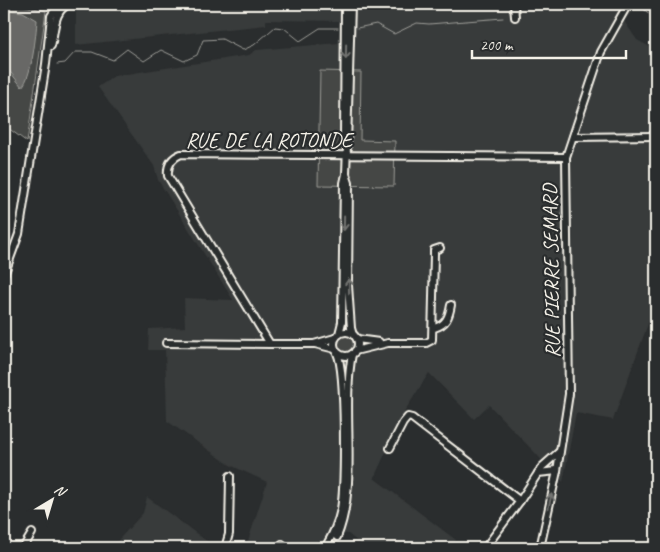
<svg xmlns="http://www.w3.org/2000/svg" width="660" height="552" viewBox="0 0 660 552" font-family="Caveat,sans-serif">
  <rect width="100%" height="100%" fill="#2a2d2e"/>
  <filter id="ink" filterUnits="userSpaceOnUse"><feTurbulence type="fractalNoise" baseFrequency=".02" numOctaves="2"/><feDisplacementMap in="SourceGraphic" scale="10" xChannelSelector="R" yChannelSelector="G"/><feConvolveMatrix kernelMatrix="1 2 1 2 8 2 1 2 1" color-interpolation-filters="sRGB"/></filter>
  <g filter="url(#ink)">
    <g fill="#373a3a">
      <path d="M 92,4 L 638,4 L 624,21 L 637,40 L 656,50 L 656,302 L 613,420 L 576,413 L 563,482 L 489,405 L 474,419 L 429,373 L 406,409 L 374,478 L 456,540 L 450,548 L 366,548 L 348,534 L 331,533 L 317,548 L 241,548 L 248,541 L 267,482 L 230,465 L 167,421 L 165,350 L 148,350 L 149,329 L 185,327 L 184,298 L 233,300 L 158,180 L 154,166 L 98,87 L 114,76 L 249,55 L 256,50 L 338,43 L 340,21 L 266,20 L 266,25 L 76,45 L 76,6 Z"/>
      <path d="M 147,497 L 216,548 L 111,548 L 143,513 Z"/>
    </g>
    <g fill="#444645" stroke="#9c9c96">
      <path d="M 4,4 L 18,4 L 46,11 L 27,142 L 4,125 Z"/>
      <path d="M 320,71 L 361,72 L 360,140 L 395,141 L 394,186 L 318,185 Z"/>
      <circle cx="345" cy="344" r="9"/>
    </g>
    <path fill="#676866" stroke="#9f9f9a" d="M 4,9 L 23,12 L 37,20 C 36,35 32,76 22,87 L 4,64 Z"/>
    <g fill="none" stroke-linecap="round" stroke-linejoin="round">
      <g stroke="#9f9f9a" stroke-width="1">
        <path d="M 641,7 L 656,19"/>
        <path d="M 357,28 L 376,24 L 394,34 L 417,23 L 429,24 L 503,18"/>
        <path d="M 57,64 L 65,63 L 75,52 L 92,52 L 113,60 L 127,49 L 144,61 L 161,50 L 184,61 L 197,55 L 203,40 L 222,39 L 243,50 L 254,45 L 275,27 L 284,28 L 300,41 L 320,28 L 338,28"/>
      </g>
      <defs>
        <g id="minor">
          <path d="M 345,4 L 344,135 L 347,145 L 351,4"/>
          <path d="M 514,4 L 515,17"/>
          <path d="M 51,46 C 55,32 53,9 70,4"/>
          <path d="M 573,137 L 656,136"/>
          <path d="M 346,174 L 347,145"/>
          <path d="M 4,275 L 19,234 L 46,64 L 51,16 L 59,4"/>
          <path d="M 434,328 C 446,325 449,317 451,305"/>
          <circle cx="346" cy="344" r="12"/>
          <path d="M 339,334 L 342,322 L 344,183 L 346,174 L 349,183 L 348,285 L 351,328 L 353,335"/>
          <path d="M 335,338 L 314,344 L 270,344 L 168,176 C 167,166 171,158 181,154 L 566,157"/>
          <path d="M 357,339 L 379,342"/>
          <path d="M 166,343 L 270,344"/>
          <path d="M 315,344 L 335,349"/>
          <path d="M 355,351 L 388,343 L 426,343 L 432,340 L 434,254 L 434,250 L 440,248"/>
          <path d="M 390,448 L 403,423 L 408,417 L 412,418 L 520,501"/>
          <path d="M 538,473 L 557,471 L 556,469"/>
          <path d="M 337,537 C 359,484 341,412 352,354"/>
          <path d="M 23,548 L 32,533"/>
          <path d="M 225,548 L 229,534 L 230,476"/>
          <path d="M 278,548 L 282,544"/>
          <path d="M 325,548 C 332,536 338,524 341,509 C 345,486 346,372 337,353"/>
          <path d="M 485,548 L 520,501 L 542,467 L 559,452"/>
          <path d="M 540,548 L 557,471 L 569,394 L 566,157 L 601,52 L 628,4"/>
        </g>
      </defs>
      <use href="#minor" stroke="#f4f1e8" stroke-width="10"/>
      <use href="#minor" stroke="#2a2d2e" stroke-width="6"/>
      <path stroke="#f4f1e8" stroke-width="1" d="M 652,548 L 656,535"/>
    </g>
    <defs><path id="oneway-shaft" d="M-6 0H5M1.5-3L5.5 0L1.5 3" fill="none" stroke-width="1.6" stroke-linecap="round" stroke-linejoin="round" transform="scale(1.25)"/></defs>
    <g stroke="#71726f">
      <use href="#oneway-shaft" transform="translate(346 52) rotate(91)"/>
      <use href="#oneway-shaft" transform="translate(344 223) rotate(91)"/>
      <use href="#oneway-shaft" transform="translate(349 286) rotate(-91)"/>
      <use href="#oneway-shaft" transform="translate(550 501) rotate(-77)"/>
    </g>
  </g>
  <g text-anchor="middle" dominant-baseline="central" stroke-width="4.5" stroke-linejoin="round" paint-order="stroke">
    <g font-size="21" fill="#f4f1e8" stroke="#2a2d2e">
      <text x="269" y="140">RUE DE LA ROTONDE</text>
      <text transform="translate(551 271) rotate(-91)">RUE PIERRE SEMARD</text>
    </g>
  </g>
  <rect width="660" height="552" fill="none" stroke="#2a2d2e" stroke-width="20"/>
  <rect x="10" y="10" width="640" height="532" fill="none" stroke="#f4f1e8" stroke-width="2" filter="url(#ink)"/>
  <g transform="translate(52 500) rotate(38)" stroke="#2a2d2e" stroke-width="4" paint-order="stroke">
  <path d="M0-4L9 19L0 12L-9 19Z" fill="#f4f1e8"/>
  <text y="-8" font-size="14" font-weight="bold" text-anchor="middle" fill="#f4f1e8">N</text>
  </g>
  <path d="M472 50v8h154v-8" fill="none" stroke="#f4f1e8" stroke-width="2.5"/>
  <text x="480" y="50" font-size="15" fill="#f4f1e8" stroke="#2a2d2e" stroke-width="4" paint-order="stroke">200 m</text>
</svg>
